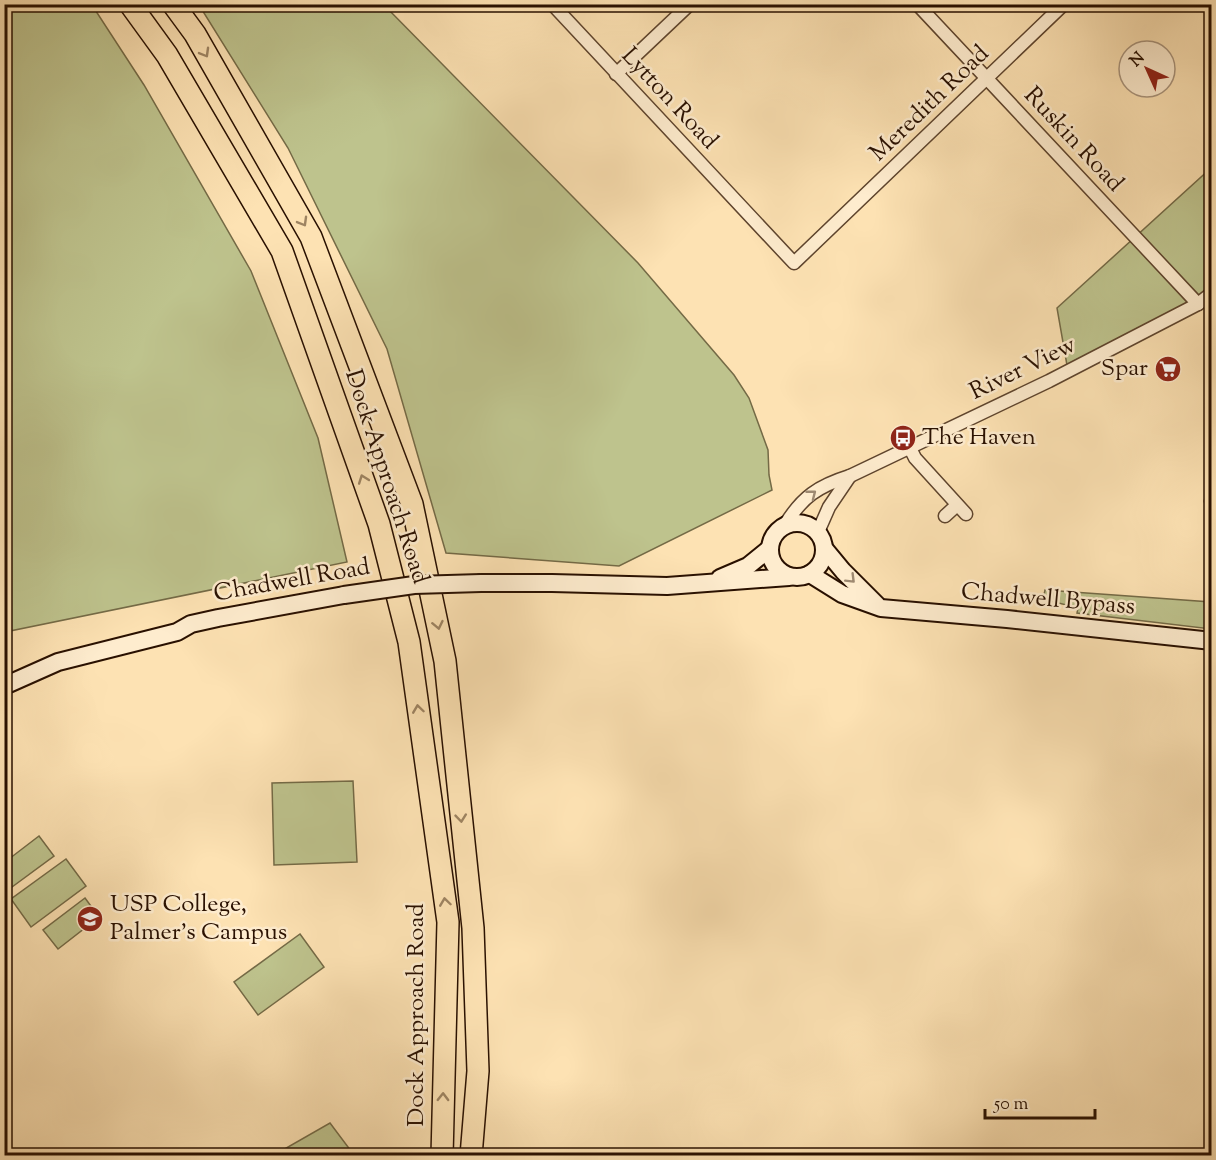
<svg xmlns="http://www.w3.org/2000/svg" width="1216" height="1160" viewBox="0 0 1216 1160" font-family="'Sorts Mill Goudy',serif">
  <rect width="100%" height="100%" fill="#fde2b3"/>
  <filter id="stains"><feTurbulence type="fractalNoise" baseFrequency=".00333" numOctaves="4"/><feColorMatrix values="0 0 0 0 .2 0 0 0 0 .09 0 0 0 0 .02 0 0 0 .5 -.17"/></filter>
  <radialGradient id="worn" r=".72"><stop offset=".6" stop-color="#630" stop-opacity="0"/><stop offset="1" stop-color="#630" stop-opacity=".3"/></radialGradient>
  <g fill="#bec38d" stroke="#746a46" stroke-width="1.5">
    <path d="M 5,4 L 92,5 L 144,85 L 251,271 L 318,438 L 347,562 L 5,632 Z"/>
    <path d="M 199,5 L 384,5 L 638,263 L 734,375 L 749,398 L 768,450 L 769,475 L 772,490 L 619,566 L 446,553 L 387,349 L 288,148 Z"/>
    <path d="M 1211,168 L 1211,293 L 1068,371 L 1057,308 Z"/>
    <path d="M 1045,590 L 1211,602 L 1211,629 L 1077,613 L 1078,608 L 1043,599 Z"/>
    <path d="M 353,781 L 357,862 L 274,865 L 272,783 Z"/>
    <path d="M 39,836 L 54,856 L 12,887 L 5,877 L 5,862 Z"/>
    <path d="M 66,859 L 86,886 L 31,927 L 11,899 Z"/>
    <path d="M 85,898 L 99,917 L 58,949 L 43,930 Z"/>
    <path d="M 300,934 L 324,967 L 258,1015 L 234,982 Z"/>
    <path d="M 330,1123 L 354,1155 L 274,1155 Z"/>
  </g>
  <g fill="none" stroke-linecap="round" stroke-linejoin="round">
    <defs>
      <g id="street">
        <path d="M 552,4 L 794,263 L 1064,4"/>
        <path d="M 917,4 L 1198,304"/>
        <path d="M 616,74 L 690,4"/>
        <path d="M 909,446 L 915,458 L 966,514"/>
        <path d="M 1211,501 L 1212,501"/>
        <path d="M 945,516 L 957,505"/>
        <path d="M 785,525 C 802,497 818,486 850,476 L 1049,381 L 1198,304 L 1212,293"/>
        <path d="M 818,532 L 829,507 L 850,476"/>
      </g>
      <g id="secondary">
        <circle cx="797" cy="550" r="27"/>
        <path d="M 824,548 L 843,571 L 877,605"/>
        <path d="M 810,574 L 842,594 L 881,608 L 1007,619 L 1212,641"/>
        <path d="M 720,578 L 748,566 L 769,549"/>
        <path d="M 481,583 L 552,583 L 667,586 L 789,577"/>
        <path d="M 4,686 L 58,662 L 177,632 L 191,624 L 218,618 L 344,595"/>
      </g>
      <g id="highway">
        <path d="M 130,4 L 167,55 L 282,251 L 379,524 L 409,642 L 448,922 L 442,1156"/>
        <path d="M 173,4 L 195,34 L 311,237 L 412,504 L 445,661 L 473,928 L 478,1071 L 471,1156"/>
      </g>
    </defs>
    <use href="#street" stroke="#5e442d" stroke-width="15"/>
    <use href="#secondary" stroke="#291000" stroke-width="20"/>
    <use href="#highway" stroke="#291000" stroke-width="24"/>
    <use href="#street" stroke="#feecce" stroke-width="12"/>
    <use href="#secondary" stroke="#feecce" stroke-width="16"/>
    <use href="#highway" stroke="#fde2b3" stroke-width="21"/>
    <defs>
      <path id="secondary-bridge" d="M 344,595 L 414,585 L 481,583"/>
    </defs>
    <use href="#secondary-bridge" stroke="#291000" stroke-width="20" stroke-linecap="butt"/>
    <use href="#secondary-bridge" stroke="#feecce" stroke-width="16"/>
  </g>
  <defs><path id="oneway-chevron" d="M-2-3.5L2.5 0L-2 3.5" fill="none" stroke-width="1.6" stroke-linecap="round" stroke-linejoin="round" transform="scale(1.5)"/></defs>
  <g stroke="#9e8462">
    <use href="#oneway-chevron" transform="translate(205 53) rotate(60)"/>
    <use href="#oneway-chevron" transform="translate(303 222) rotate(60)"/>
    <use href="#oneway-chevron" transform="translate(363 479) rotate(-110)"/>
    <use href="#oneway-chevron" transform="translate(438 625) rotate(78)"/>
    <use href="#oneway-chevron" transform="translate(418 709) rotate(-98)"/>
    <use href="#oneway-chevron" transform="translate(461 818) rotate(84)"/>
    <use href="#oneway-chevron" transform="translate(445 902) rotate(-98)"/>
    <use href="#oneway-chevron" transform="translate(443 1097) rotate(-89)"/>
  </g>
  <g stroke="#9e8971">
    <use href="#oneway-chevron" transform="translate(812 494) rotate(-38)"/>
    <use href="#oneway-chevron" transform="translate(851 579) rotate(45)"/>
  </g>
  <defs>
    <symbol id="supermarket-disc" viewBox="-11 -11 22 22"><circle r="9.5" fill="#8f2418" stroke="#feecce"/><path d="M-6-5.5h2.5l.6 2H6L4.5 2H-2.5L-4.4-4H-6ZM-1.5 3.2a1.3 1.3 0 1 0 .1 0ZM3 3.2a1.3 1.3 0 1 0 .1 0Z" fill="#fff"/></symbol>
    <symbol id="bus-disc" viewBox="-11 -11 22 22"><circle r="9.5" fill="#8f2418" stroke="#feecce"/><path d="M-5-6H5V4H4V6H2V4H-2V6H-4V4H-5ZM-3.5-4V0h7V-4ZM-3.5 1.2v1.5H-2V1.2ZM2 1.2v1.5H3.5V1.2Z" fill="#fff"/></symbol>
    <symbol id="university-disc" viewBox="-11 -11 22 22"><circle r="9.5" fill="#8f2418" stroke="#feecce"/><path d="M0-5L7-2L0 1L-7-2ZM-4 1L0 2.5L4 1V4Q0 6-4 4Z" fill="#fff"/></symbol>
  </defs>
  <g fill-rule="evenodd">
    <use href="#supermarket-disc" x="1153" y="354" width="30" height="30"/>
    <use href="#bus-disc" x="888" y="423" width="30" height="30"/>
    <use href="#university-disc" x="75" y="904" width="30" height="30"/>
  </g>
  <g text-anchor="middle" dominant-baseline="central" stroke-width="5" stroke-linejoin="round" paint-order="stroke">
    <g font-size="24" fill="#291000" stroke="#feecce">
      <text transform="translate(669 99) rotate(47)">Lytton Road</text>
      <text transform="translate(930 104) rotate(-44)">Meredith Road</text>
      <text transform="translate(1073 140) rotate(47)">Ruskin Road</text>
      <text transform="translate(1023 369) rotate(-26)">River View</text>
      <text transform="translate(386 477) rotate(72)">Dock Approach Road</text>
      <text transform="translate(292 581) rotate(-10)">Chadwell Road</text>
      <text transform="translate(1048 600) rotate(5)">Chadwell Bypass</text>
      <text transform="translate(417 1015) rotate(-90)">Dock Approach Road</text>
    </g>
    <g font-size="24" fill="#291000" stroke="#feecce" text-anchor="start">
      <text x="1148" y="369" text-anchor="end">Spar</text>
      <text x="922" y="438">The Haven</text>
      <text x="110" y="905">USP College,<tspan x="110" dy="28">Palmer's Campus</tspan></text>
    </g>
  </g>
  <rect width="1216" height="1160" fill="none" stroke="#fde2b3" stroke-width="24"/>
  <rect x="6" y="6" width="1204" height="1148" fill="none" stroke="#291000" stroke-width="3"/>
  <rect x="12" y="12" width="1192" height="1136" fill="none" stroke="#291000" stroke-width="1.5"/>
  <g transform="translate(1147 69) rotate(315)"><circle r="28" fill="#feecce" stroke="#a9947c" stroke-width="1.5"/>
  <path d="M0-4.5L10 22L0 15L-10 22Z" fill="#8f2418"/>
  <text y="-9" font-size="16" font-weight="bold" text-anchor="middle" fill="#291000">N</text>
  </g>
  <path d="M985 1109v9h110v-9" fill="none" stroke="#291000" stroke-width="3"/>
  <text x="994" y="1109" font-size="18" fill="#291000" stroke="#feecce" stroke-width="4.5" paint-order="stroke">50 m</text>
  <rect width="100%" height="100%" filter="url(#stains)"/>
  <rect width="100%" height="100%" fill="url(#worn)"/>
</svg>
